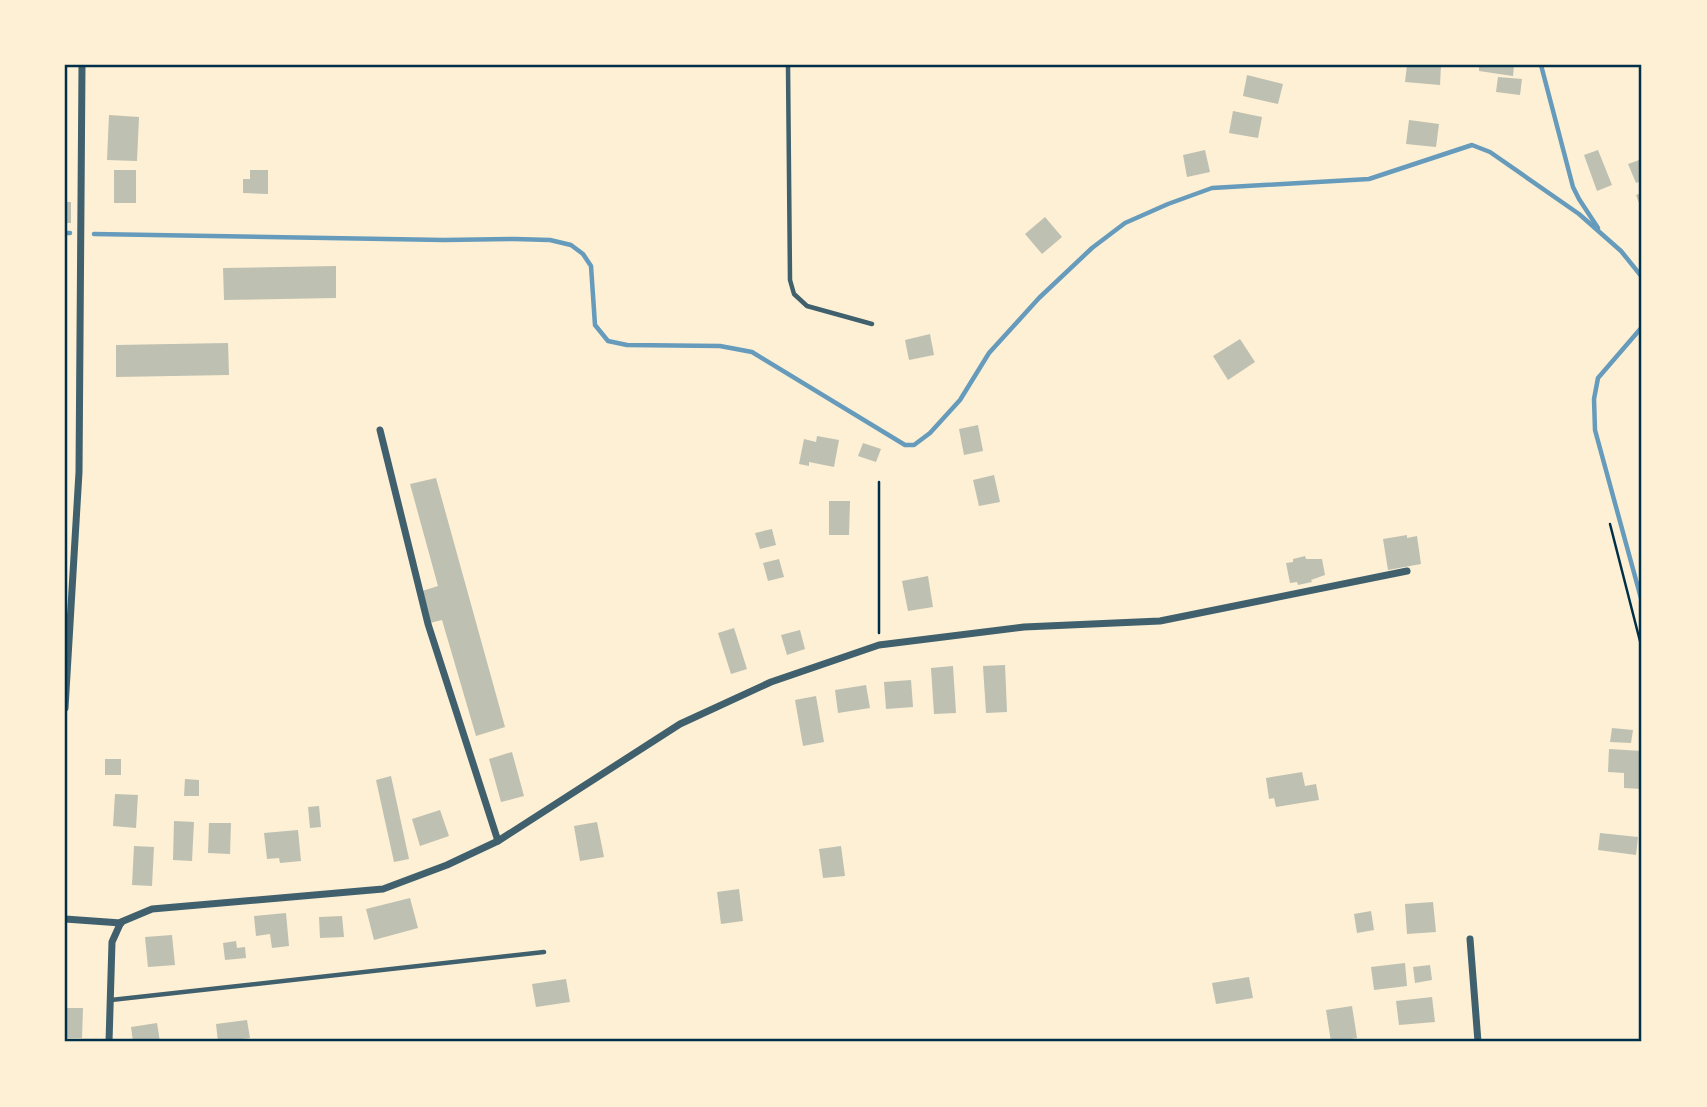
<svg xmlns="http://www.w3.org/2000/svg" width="1707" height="1107" viewBox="0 0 1707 1107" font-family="Inter,sans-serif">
  <rect width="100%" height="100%" fill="#fdf0d5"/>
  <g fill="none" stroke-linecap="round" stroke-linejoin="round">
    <g stroke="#669bbc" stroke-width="4.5">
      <path d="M 1541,65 L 1573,187 L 1579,199 L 1598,228"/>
      <path d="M 65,233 L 70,233"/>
      <path d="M 94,234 L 444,240 L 515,239 L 550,240 L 571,245 L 583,254 L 591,266 L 595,325 L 608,341 L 627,345 L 720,346 L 752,352 L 905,445 L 914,445 L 930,433 L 960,400 L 989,353 L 1039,298 L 1092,248 L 1125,223 L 1168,204 L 1212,188 L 1369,179 L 1472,145 L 1490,152 L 1579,214 L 1621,251 L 1642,277"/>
      <path d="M 1642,327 L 1598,378 L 1594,399 L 1595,430 L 1642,602"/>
    </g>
  </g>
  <g fill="#bec0b2">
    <path d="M 1407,65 L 1441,65 L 1440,85 L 1405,82 Z"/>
    <path d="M 1479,65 L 1514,65 L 1513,76 L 1479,71 Z"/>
    <path d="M 1247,75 L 1283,84 L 1278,104 L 1243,96 Z"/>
    <path d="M 1498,77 L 1522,79 L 1520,95 L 1496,92 Z"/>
    <path d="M 1233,111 L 1262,117 L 1258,138 L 1229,133 Z"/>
    <path d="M 109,115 L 139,117 L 137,161 L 107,160 Z"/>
    <path d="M 1409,120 L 1439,124 L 1436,147 L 1406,144 Z"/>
    <path d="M 1205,150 L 1210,172 L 1187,177 L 1183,155 Z"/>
    <path d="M 1598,150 L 1612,185 L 1597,191 L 1584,155 Z"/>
    <path d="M 1642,159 L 1642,181 L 1636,183 L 1628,164 Z"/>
    <rect x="114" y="170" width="22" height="33"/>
    <path d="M 250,170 L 268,170 L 268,194 L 243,193 L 243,179 L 250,179 Z"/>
    <path d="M 1642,193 L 1642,211 L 1636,195 Z"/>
    <rect x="65" y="202" width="6" height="21"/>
    <path d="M 1045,217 L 1062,237 L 1042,254 L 1025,234 Z"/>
    <path d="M 336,266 L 336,298 L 224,300 L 223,268 Z"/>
    <path d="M 930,334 L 934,355 L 909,360 L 905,340 Z"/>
    <path d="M 1240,339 L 1255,362 L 1228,380 L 1213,356 Z"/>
    <path d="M 228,343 L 229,375 L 116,377 L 116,345 Z"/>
    <path d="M 978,425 L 983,451 L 964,455 L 959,429 Z"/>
    <path d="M 817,436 L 839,440 L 834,467 L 809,462 L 809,466 L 799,464 L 804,439 L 816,442 Z"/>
    <path d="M 863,443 L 881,449 L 876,462 L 858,456 Z"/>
    <path d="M 994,475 L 1000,502 L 979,506 L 973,480 Z"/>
    <path d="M 436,478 L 505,727 L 476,736 L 442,620 L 430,623 L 422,591 L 438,586 L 410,484 Z"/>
    <path d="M 829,501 L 850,501 L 849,535 L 829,535 Z"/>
    <path d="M 772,529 L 776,545 L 760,549 L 755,533 Z"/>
    <path d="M 1407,535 L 1407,538 L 1417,536 L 1421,564 L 1388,570 L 1383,539 Z"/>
    <path d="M 1305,556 L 1306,559 L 1322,559 L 1325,575 L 1311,580 L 1312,582 L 1298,585 L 1297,582 L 1290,583 L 1286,563 L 1293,562 L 1293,559 Z"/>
    <path d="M 779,559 L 784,577 L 768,581 L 763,563 Z"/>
    <path d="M 928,576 L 933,607 L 908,611 L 902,581 Z"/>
    <path d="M 734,628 L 747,669 L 731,674 L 718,633 Z"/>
    <path d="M 800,630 L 805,649 L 787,655 L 781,635 Z"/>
    <path d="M 1005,665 L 1007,712 L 986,713 L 983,666 Z"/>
    <path d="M 953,666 L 956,713 L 934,714 L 931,668 Z"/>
    <path d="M 911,680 L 913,707 L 886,709 L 884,682 Z"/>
    <path d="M 866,685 L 870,708 L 838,713 L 835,690 Z"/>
    <path d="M 816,696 L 824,742 L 803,746 L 795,700 Z"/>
    <path d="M 1612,728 L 1633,730 L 1631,743 L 1610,742 Z"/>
    <path d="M 1609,749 L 1642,751 L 1642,789 L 1624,788 L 1624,773 L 1608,772 Z"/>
    <path d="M 512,752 L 524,796 L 501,802 L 489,759 Z"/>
    <rect x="105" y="759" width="16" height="16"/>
    <path d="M 1302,772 L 1305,786 L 1316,784 L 1319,800 L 1276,807 L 1274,798 L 1269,799 L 1266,778 Z"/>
    <path d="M 391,776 L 409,859 L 394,862 L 376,780 Z"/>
    <path d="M 185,779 L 199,780 L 199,796 L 184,796 Z"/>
    <path d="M 115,794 L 138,795 L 136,828 L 113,826 Z"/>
    <path d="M 319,806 L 321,827 L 310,828 L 308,807 Z"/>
    <path d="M 440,810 L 449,836 L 420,846 L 412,819 Z"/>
    <path d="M 174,821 L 194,822 L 192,861 L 173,860 Z"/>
    <path d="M 597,822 L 604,857 L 580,861 L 574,826 Z"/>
    <path d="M 209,823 L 231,823 L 230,854 L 208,853 Z"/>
    <path d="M 298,830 L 301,861 L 280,863 L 279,858 L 267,859 L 264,833 Z"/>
    <path d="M 1600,833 L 1638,837 L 1636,855 L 1598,850 Z"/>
    <path d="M 134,846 L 154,847 L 152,886 L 132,885 Z"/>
    <path d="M 841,846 L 845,876 L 823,878 L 819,849 Z"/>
    <path d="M 739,889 L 743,921 L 721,924 L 717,892 Z"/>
    <path d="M 410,898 L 418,928 L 374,940 L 366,909 Z"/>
    <path d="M 1433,902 L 1436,932 L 1407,934 L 1405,904 Z"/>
    <path d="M 1371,911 L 1374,930 L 1357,933 L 1354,914 Z"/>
    <path d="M 286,913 L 289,946 L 272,948 L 270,934 L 256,936 L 254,916 Z"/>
    <path d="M 342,916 L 344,937 L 320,938 L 319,917 Z"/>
    <path d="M 172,935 L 175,965 L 148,967 L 145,937 Z"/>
    <path d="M 236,941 L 237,948 L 245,947 L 246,958 L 225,960 L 223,943 Z"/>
    <path d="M 1405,963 L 1407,986 L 1374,990 L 1371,967 Z"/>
    <path d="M 1430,965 L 1432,980 L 1415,983 L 1413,967 Z"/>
    <path d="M 1249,977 L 1253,998 L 1216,1004 L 1212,983 Z"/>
    <path d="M 566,979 L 570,1002 L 536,1007 L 532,984 Z"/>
    <path d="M 1432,997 L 1435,1022 L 1399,1025 L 1396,1001 Z"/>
    <path d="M 1352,1006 L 1357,1038 L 1331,1042 L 1326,1010 Z"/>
    <path d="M 65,1008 L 83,1008 L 82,1038 L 67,1038 Z"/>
    <path d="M 247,1020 L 250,1038 L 218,1042 L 216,1024 Z"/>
    <path d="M 157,1023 L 160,1042 L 133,1042 L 131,1027 Z"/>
  </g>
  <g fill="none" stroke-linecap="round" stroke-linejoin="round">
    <g stroke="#003049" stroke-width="2.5">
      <path d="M 879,482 L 879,633"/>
      <path d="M 1610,524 L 1642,649"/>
    </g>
    <g stroke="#3f606c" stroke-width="4.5">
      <path d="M 788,65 L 790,280 L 794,294 L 807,306 L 872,324"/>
      <path d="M 111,1000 L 544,952"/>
    </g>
    <g stroke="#3f606c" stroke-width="7">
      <path d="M 380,430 L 428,624 L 498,841 L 680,724 L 771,682 L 879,645 L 1024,627 L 1160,621 L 1407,571"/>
      <path d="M 65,708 L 79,472 L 82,65"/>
      <path d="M 65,919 L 121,923"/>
      <path d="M 1470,939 L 1478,1042"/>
      <path d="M 109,1042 L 112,942 L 121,922 L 152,909 L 383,889 L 447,865 L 498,841"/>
    </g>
  </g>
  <rect width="1707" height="1107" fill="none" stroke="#fdf0d5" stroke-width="133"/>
  <rect x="66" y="66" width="1574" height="974" fill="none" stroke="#003049" stroke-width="2.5"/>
</svg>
